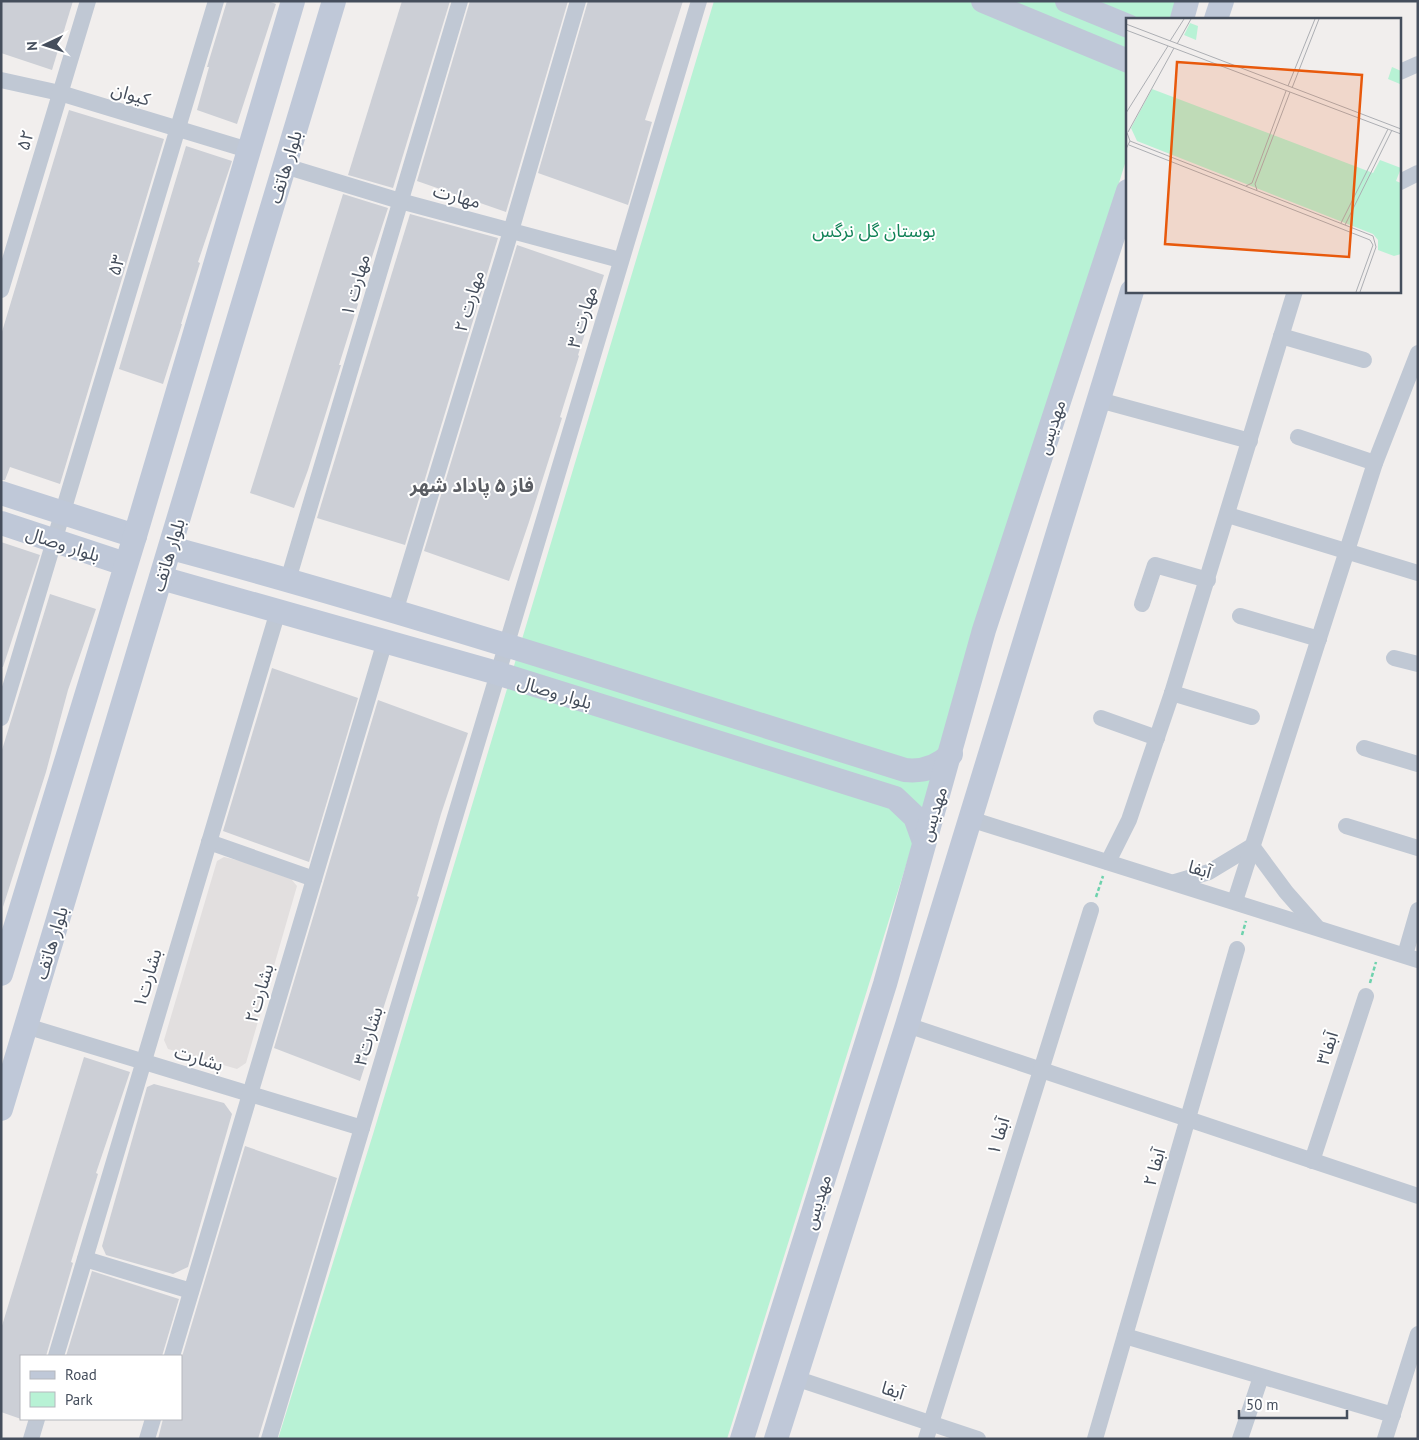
<svg xmlns="http://www.w3.org/2000/svg" width="1419" height="1440" viewBox="0 0 1419 1440" font-family="'PT Sans','Noto Sans Arabic',sans-serif">
  <rect width="100%" height="100%" fill="#f1eeed"/>
  <path fill="#e2dfdf" d="M 224,857 L 314,879 L 292,880 L 297,886 L 246,1063 L 237,1069 L 168,1049 L 164,1040 L 217,861 Z"/>
  <path fill="#b8f2d5" d="M 714,1 L 1176,1 L 1170,19 L 1128,19 L 1128,154 L 727,1439 L 278,1439 L 374,1131 Z"/>
  <g fill="#cccfd6">
    <path d="M 1,1 L 73,1 L 52,70 L 1,53 Z"/>
    <path d="M 227,1 L 268,1 L 276,4 L 237,124 L 197,110 L 209,67 L 207,67 Z"/>
    <path d="M 402,1 L 450,1 L 393,188 L 348,175 Z"/>
    <path d="M 470,1 L 568,1 L 506,212 L 417,181 Z"/>
    <path d="M 588,1 L 683,1 L 645,120 L 652,122 L 628,205 L 538,173 Z"/>
    <path d="M 69,110 L 164,139 L 60,484 L 10,467 L 5,480 L 1,480 L 1,335 Z"/>
    <path d="M 186,146 L 232,161 L 198,262 L 200,263 L 181,324 L 182,324 L 163,384 L 119,369 Z"/>
    <path d="M 343,194 L 388,208 L 357,303 L 358,304 L 339,365 L 341,365 L 308,470 L 294,508 L 250,493 Z"/>
    <path d="M 410,214 L 498,238 L 405,545 L 317,518 Z"/>
    <path d="M 517,245 L 604,275 L 578,355 L 579,356 L 560,417 L 562,418 L 529,522 L 509,581 L 424,551 Z"/>
    <path d="M 1,542 L 40,555 L 3,667 L 1,667 Z"/>
    <path d="M 50,594 L 96,609 L 68,690 L 46,772 L 3,907 L 1,753 Z"/>
    <path d="M 272,668 L 358,698 L 309,862 L 223,831 Z"/>
    <path d="M 378,700 L 468,733 L 441,814 L 417,896 L 419,897 L 360,1081 L 274,1048 Z"/>
    <path d="M 84,1057 L 130,1072 L 96,1173 L 98,1174 L 79,1235 L 71,1262 L 73,1263 L 46,1356 L 21,1356 L 21,1419 L 1,1412 L 1,1329 Z"/>
    <path d="M 154,1084 L 224,1103 L 232,1114 L 188,1267 L 173,1274 L 106,1255 L 102,1246 L 147,1087 Z"/>
    <path d="M 245,1146 L 337,1178 L 258,1439 L 158,1439 L 163,1419 L 181,1419 L 181,1360 Z"/>
    <path d="M 92,1271 L 179,1299 L 162,1356 L 66,1356 Z"/>
  </g>
  <g fill="none" stroke-linecap="round" stroke-linejoin="round">
    <g stroke="#6ed2ad" stroke-width="2.5" stroke-dasharray="4 2.5" stroke-linecap="butt">
      <path d="M 1096,897 L 1103,876"/>
      <path d="M 1242,935 L 1246,921"/>
      <path d="M 1370,983 L 1376,962"/>
    </g>
    <g stroke="#c0c8d4" stroke-width="16">
      <path d="M 1400,72 L 1418,64"/>
      <path d="M 1,80 L 60,93 L 248,150"/>
      <path d="M 285,166 L 400,201 L 620,260"/>
      <path d="M 1400,182 L 1418,173"/>
      <path d="M 1,290 L 88,1"/>
      <path d="M 1281,336 L 1364,360"/>
      <path d="M 1099,400 L 1250,441"/>
      <path d="M 1298,437 L 1375,463"/>
      <path d="M 1228,515 L 1418,573"/>
      <path d="M 288,580 L 460,1"/>
      <path d="M 1142,604 L 1155,565 L 1208,580"/>
      <path d="M 395,612 L 511,231 L 578,1"/>
      <path d="M 1240,616 L 1319,639"/>
      <path d="M 1394,658 L 1418,664"/>
      <path d="M 1172,693 L 1252,717"/>
      <path d="M 1,718 L 216,1"/>
      <path d="M 1101,718 L 1157,738"/>
      <path d="M 1364,748 L 1418,764"/>
      <path d="M 970,819 L 1418,960"/>
      <path d="M 1346,826 L 1418,848"/>
      <path d="M 209,842 L 314,879"/>
      <path d="M 1108,862 L 1129,820 L 1172,693 L 1295,291"/>
      <path d="M 1175,882 L 1209,872 L 1252,846 L 1286,892 L 1316,926"/>
      <path d="M 1235,901 L 1375,463 L 1418,353"/>
      <path d="M 1405,955 L 1418,910"/>
      <path d="M 907,1025 L 1418,1196"/>
      <path d="M 26,1026 L 362,1128"/>
      <path d="M 1312,1161 L 1366,996"/>
      <path d="M 85,1259 L 191,1291"/>
      <path d="M 1125,1336 L 1393,1415"/>
      <path d="M 56,1356 L 278,611"/>
      <path d="M 172,1356 L 385,641"/>
      <path d="M 795,1378 L 978,1439"/>
      <path d="M 31,1439 L 37,1419"/>
      <path d="M 147,1439 L 153,1419"/>
      <path d="M 269,1439 L 699,1"/>
      <path d="M 926,1439 L 1091,910"/>
      <path d="M 1095,1439 L 1237,949"/>
      <path d="M 1240,1439 L 1261,1377"/>
      <path d="M 1385,1439 L 1418,1334"/>
    </g>
    <g stroke="#bfc8d8" stroke-width="24">
      <path d="M 983,1 L 1128,61"/>
      <path d="M 1067,1 L 1128,26"/>
      <path d="M 1182,19 L 1187,1"/>
      <path d="M 1216,19 L 1222,1"/>
      <path d="M 1,493 L 135,536"/>
      <path d="M 1,523 L 125,564"/>
      <path d="M 171,548 C 417,614 661,694 905,770 C 923,772 938,767 951,754"/>
      <path d="M 161,578 L 497,673 L 895,798 L 915,817 L 924,842"/>
      <path d="M 1,974 L 135,536 L 293,1"/>
      <path d="M 1,1109 L 334,1"/>
      <path d="M 742,1439 L 885,984 L 984,630 L 1128,191"/>
      <path d="M 776,1439 L 907,1025 L 1132,291"/>
    </g>
  </g>
  <g text-anchor="middle" dominant-baseline="central" stroke-width="4" stroke-linejoin="round" paint-order="stroke">
    <g font-size="18" fill="#454e5c" stroke="#fff">
      <text transform="translate(131 94) rotate(17)">کیوان</text>
      <text transform="translate(25 140) rotate(-73)">۵۲</text>
      <text transform="translate(285 167) rotate(-73)">بلوار هاتف</text>
      <text transform="translate(457 196) rotate(15)">مهارت</text>
      <text transform="translate(116 265) rotate(-73)">۵۳</text>
      <text transform="translate(355 285) rotate(-74)">مهارت ۱</text>
      <text transform="translate(469 301) rotate(-73)">مهارت ۲</text>
      <text transform="translate(582 317) rotate(-73)">مهارت ۳</text>
      <text transform="translate(1051 427) rotate(-72)">مهدیس</text>
      <text transform="translate(63 544) rotate(18)">بلوار وصال</text>
      <text transform="translate(168 555) rotate(-73)">بلوار هاتف</text>
      <text transform="translate(555 692) rotate(17)">بلوار وصال</text>
      <text transform="translate(933 814) rotate(-73)">مهدیس</text>
      <text transform="translate(1200 869) rotate(17)">آبفا</text>
      <text transform="translate(51 943) rotate(-73)">بلوار هاتف</text>
      <text transform="translate(147 978) rotate(-73)">بشارت۱</text>
      <text transform="translate(259 993) rotate(-73)">بشارت۲</text>
      <text transform="translate(368 1036) rotate(-73)">بشارت۳</text>
      <text transform="translate(1327 1048) rotate(-72)">آبفا۳</text>
      <text transform="translate(199 1058) rotate(17)">بشارت</text>
      <text transform="translate(998 1136) rotate(-73)">آبفا ۱</text>
      <text transform="translate(1154 1167) rotate(-74)">آبفا ۲</text>
      <text transform="translate(817 1202) rotate(-73)">مهدیس</text>
      <text transform="translate(893 1390) rotate(18)">آبفا</text>
    </g>
    <g font-size="18" fill="#118257" stroke="#fff">
      <text x="874" y="230">بوستان گل نرگس</text>
    </g>
    <g font-size="19" font-weight="bold" fill="#5a5d63" stroke="#fff">
      <text x="472" y="485">فاز ۵ پاداد شهر</text>
    </g>
  </g>
  <g transform="translate(1126 18)">
    <rect width="275" height="275" fill="#f1eeed"/>
    <path d="M 64,5 L 72,8 L 70,22 L 58,17 ZM 266,49 L 275,53 L 274,66 L 262,61 ZM 26,71 L 247,155 L 254,142 L 275,150 L 270,163 L 275,165 L 275,236 L 268,238 L 252,232 L 252,222 L 247,216 L 11,123 L 5,110 Z" fill="#b8f2d5"/>
    <path fill="none" stroke="#acaeb3" stroke-width="1" d="M 0,6 L 275,111M 0,12 L 275,116M 44,23 L 58,1M 51,26 L 65,1M 162,68 L 189,1M 166,70 L 193,1M 0,95 L 42,28M 2,114 L 48,30M 4,123 L 247,218 L 250,229 L 234,274M 3,127 L 244,222 L 247,227 L 230,274M 0,131 L 4,123 L 0,112M 120,168 L 126,165 L 160,73M 131,172 L 129,166 L 164,74M 215,205 L 262,111M 219,207 L 266,112"/>
    <path fill="#e8590c" fill-opacity="0.15" stroke="#e8590c" stroke-width="2.5" d="M 51,44 L 236,57 L 223,239 L 39,226 Z"/>
    <rect width="275" height="275" fill="none" stroke="#454e5c" stroke-width="2.5"/>
  </g>
  <rect width="1419" height="1440" fill="none" stroke="#454e5c" stroke-width="5"/>
  <rect x="20" y="1355" width="162" height="65" fill="#ffffff" stroke="#b5b8be"/>
  <rect x="30" y="1371" width="25" height="8" fill="#bfc8d8" stroke="#b5b8be"/>
  <text x="65" y="1380" font-size="15" fill="#454e5c">Road</text>
  <rect x="30" y="1392" width="25" height="15" fill="#b8f2d5" stroke="#b5b8be"/>
  <text x="65" y="1405" font-size="15" fill="#454e5c">Park</text>
  <g transform="translate(45 45) rotate(266)" stroke="#ffffff" stroke-width="4" paint-order="stroke">
  <path d="M0-4L9 19L0 12L-9 19Z" fill="#454e5c"/>
  <text y="-8" font-size="14" font-weight="bold" text-anchor="middle" fill="#454e5c">N</text>
  </g>
  <path d="M1239 1410v8h108v-8" fill="none" stroke="#454e5c" stroke-width="2.5"/>
  <text x="1246" y="1410" font-size="15" fill="#454e5c" stroke="#ffffff" stroke-width="4" paint-order="stroke">50 m</text>
</svg>
